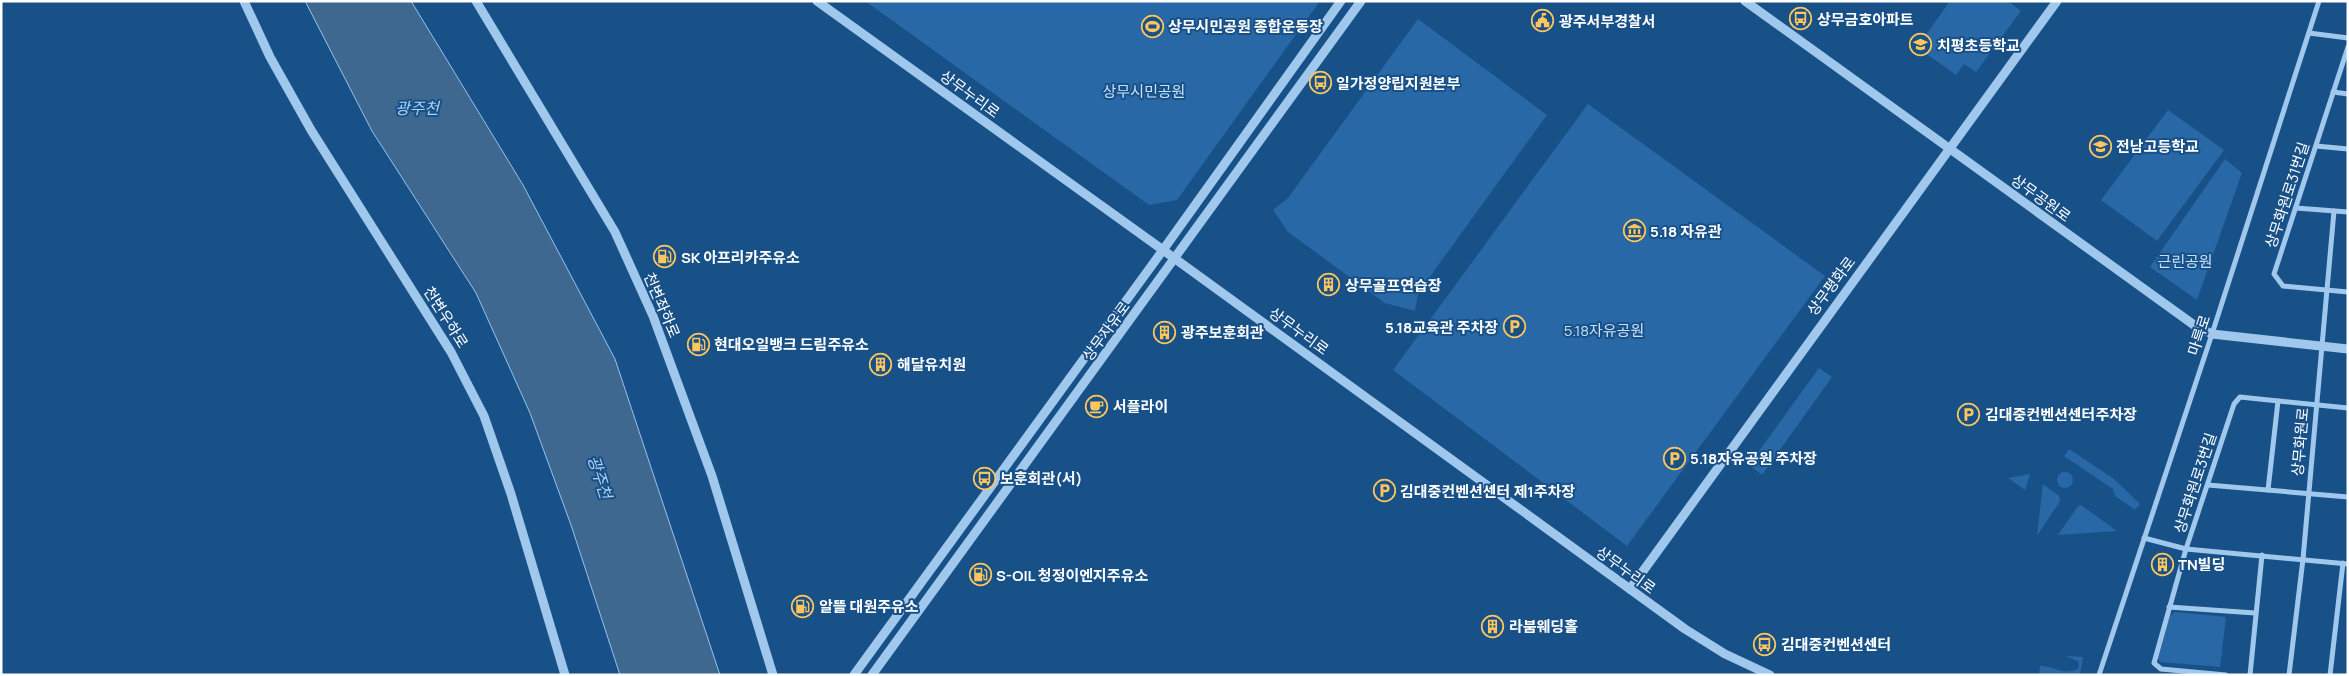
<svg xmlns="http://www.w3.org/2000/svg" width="2349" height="676" viewBox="0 0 2349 676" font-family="Manrope,'Noto Sans KR',sans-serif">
  <rect width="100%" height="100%" fill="#185088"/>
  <g fill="#2868a6">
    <path d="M 865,1 L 1320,1 L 1177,200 L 1149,205 Z"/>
    <path d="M 1950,1 L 2008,1 L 2021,11 L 1976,72 L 1964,64 L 1956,75 L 1921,50 L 1921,42 Z"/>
    <path d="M 1418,19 L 1547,115 L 1418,293 L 1415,311 L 1385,303 L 1288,232 L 1273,210 L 1288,198 Z"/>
    <path d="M 1588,104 L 1825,276 L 1627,546 L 1393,370 Z"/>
    <path d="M 2168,110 L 2224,150 L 2157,241 L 2101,200 Z"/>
    <path d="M 2225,159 L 2242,173 L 2197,300 L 2150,267 Z"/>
    <path d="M 1819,368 L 1832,377 L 1762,475 L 1749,465 Z"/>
    <path d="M 2069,449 L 2114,479 L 2140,504 L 2137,508 L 2134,509 L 2115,496 L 2113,489 L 2064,456 Z"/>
    <circle cx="2065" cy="480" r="8"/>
    <path d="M 2030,474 L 2025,490 L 2008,478 Z"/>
    <path d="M 2043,484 L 2059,496 L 2060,501 L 2037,536 Z"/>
    <path d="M 2081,505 L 2117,531 L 2058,535 L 2078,506 Z"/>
    <path d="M 2175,612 L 2226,617 L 2220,667 L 2160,662 L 2158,658 L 2170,616 Z"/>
    <path d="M 2066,656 L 2083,657 L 2080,675 L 2039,675 L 2040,666 C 2054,666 2063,676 2078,669 L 2079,662 Z"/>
  </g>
  <path fill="#3f6891" stroke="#93c4f0" d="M 305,1 L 411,1 L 523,185 L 615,359 L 720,675 L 620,675 L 571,525 L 530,413 L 476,293 L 372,131 Z"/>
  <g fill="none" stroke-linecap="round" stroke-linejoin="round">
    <g stroke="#a0c8ed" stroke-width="5">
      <path d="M 2309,33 L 2348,38"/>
      <path d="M 2348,47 L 2274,274 L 2283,286 L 2348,292"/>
      <path d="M 2333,92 L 2348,94"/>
      <path d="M 2316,146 L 2348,149"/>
      <path d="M 2296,208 L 2348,212"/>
      <path d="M 2208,485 L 2348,497"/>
      <path d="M 2268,490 L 2278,401"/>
      <path d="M 2144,538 L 2186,549 L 2348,564"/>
      <path d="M 2169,607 L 2255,613"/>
      <path d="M 2099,675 L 2212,334 L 2319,1"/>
      <path d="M 2226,675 L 2161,669 L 2154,663 L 2186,549 L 2234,404 L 2240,397 L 2348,408"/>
      <path d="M 2250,675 L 2262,555"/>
      <path d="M 2289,675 L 2303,559 L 2334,211"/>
      <path d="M 2330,675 L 2343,563"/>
    </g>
    <g stroke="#a0c8ed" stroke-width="9">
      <path d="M 244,1 L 270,57 L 311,130 L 451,352 L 484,416 L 511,494 L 565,675"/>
      <path d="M 476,1 L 615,232 L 653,316 L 712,476 L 773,675"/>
      <path d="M 817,1 L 1163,250 L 1685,629 L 1725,654 L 1770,675"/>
      <path d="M 1745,1 L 2194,325 L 2212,334 L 2348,349"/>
      <path d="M 1630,589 L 2057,1"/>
      <path d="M 854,675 L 1163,250 L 1341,1"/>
      <path d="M 872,675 L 1361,1"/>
    </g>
  </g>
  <defs>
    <symbol id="bus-ring" viewBox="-11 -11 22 22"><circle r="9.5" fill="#185088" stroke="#ffc65d" stroke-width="1.5"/><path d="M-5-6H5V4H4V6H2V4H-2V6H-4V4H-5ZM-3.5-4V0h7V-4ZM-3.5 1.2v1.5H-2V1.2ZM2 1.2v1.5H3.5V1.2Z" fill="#ffc65d"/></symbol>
    <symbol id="civic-ring" viewBox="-11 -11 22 22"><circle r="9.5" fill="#185088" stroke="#ffc65d" stroke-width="1.5"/><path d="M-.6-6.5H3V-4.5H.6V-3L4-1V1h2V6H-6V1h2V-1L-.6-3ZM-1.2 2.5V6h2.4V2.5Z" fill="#ffc65d"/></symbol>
    <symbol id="stadium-ring" viewBox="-11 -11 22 22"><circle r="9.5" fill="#185088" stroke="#ffc65d" stroke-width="1.5"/><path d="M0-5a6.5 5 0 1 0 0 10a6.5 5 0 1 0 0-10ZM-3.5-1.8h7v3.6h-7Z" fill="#ffc65d"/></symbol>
    <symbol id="school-ring" viewBox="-11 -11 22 22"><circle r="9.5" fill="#185088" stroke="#ffc65d" stroke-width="1.5"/><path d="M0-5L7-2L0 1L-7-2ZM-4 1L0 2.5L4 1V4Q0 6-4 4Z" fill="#ffc65d"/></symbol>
    <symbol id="museum-ring" viewBox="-11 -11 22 22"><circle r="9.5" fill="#185088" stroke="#ffc65d" stroke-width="1.5"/><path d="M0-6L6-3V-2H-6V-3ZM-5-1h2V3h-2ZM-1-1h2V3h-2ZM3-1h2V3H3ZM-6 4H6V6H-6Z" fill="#ffc65d"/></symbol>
    <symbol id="fuel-ring" viewBox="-11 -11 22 22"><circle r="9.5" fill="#185088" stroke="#ffc65d" stroke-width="1.5"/><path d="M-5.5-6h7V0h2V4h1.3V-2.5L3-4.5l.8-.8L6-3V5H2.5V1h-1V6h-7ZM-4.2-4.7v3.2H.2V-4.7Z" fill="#ffc65d"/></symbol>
    <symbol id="building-ring" viewBox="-11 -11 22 22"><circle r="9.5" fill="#185088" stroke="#ffc65d" stroke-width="1.5"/><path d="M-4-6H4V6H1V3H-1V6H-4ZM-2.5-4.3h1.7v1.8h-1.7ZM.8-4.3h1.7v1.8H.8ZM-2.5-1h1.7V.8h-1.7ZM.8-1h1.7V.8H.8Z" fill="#ffc65d"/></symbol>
    <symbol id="parking-ring" viewBox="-11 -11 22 22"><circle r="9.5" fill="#185088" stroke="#ffc65d" stroke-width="1.5"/><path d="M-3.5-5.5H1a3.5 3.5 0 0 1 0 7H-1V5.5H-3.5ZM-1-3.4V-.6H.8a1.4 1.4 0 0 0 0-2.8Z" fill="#ffc65d"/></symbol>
    <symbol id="cafe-ring" viewBox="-11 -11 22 22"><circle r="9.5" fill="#185088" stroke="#ffc65d" stroke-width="1.5"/><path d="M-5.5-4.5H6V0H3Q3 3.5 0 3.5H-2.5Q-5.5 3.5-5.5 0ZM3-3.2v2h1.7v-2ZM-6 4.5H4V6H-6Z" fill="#ffc65d"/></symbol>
  </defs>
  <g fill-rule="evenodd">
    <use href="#bus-ring" x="1788" y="6" width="25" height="25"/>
    <use href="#civic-ring" x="1530" y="8" width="25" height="25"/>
    <use href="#stadium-ring" x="1140" y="14" width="25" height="25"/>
    <use href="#school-ring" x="1908" y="32" width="25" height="25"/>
    <use href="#bus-ring" x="1308" y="70" width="25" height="25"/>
    <use href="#school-ring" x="2088" y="134" width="25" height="25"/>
    <use href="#museum-ring" x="1622" y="218" width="25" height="25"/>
    <use href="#fuel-ring" x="652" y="244" width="25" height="25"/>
    <use href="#building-ring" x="1316" y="272" width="25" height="25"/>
    <use href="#parking-ring" x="1502" y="314" width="25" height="25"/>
    <use href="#building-ring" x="1152" y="320" width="25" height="25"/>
    <use href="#fuel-ring" x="686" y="332" width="25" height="25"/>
    <use href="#building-ring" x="868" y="352" width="25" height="25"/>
    <use href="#cafe-ring" x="1084" y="394" width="25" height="25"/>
    <use href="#parking-ring" x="1956" y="402" width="25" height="25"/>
    <use href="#parking-ring" x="1662" y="446" width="25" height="25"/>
    <use href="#bus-ring" x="972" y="466" width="25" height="25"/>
    <use href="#parking-ring" x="1372" y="478" width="25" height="25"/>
    <use href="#building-ring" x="2150" y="552" width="25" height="25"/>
    <use href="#fuel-ring" x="968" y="562" width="25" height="25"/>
    <use href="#fuel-ring" x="790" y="594" width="25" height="25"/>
    <use href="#building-ring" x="1480" y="614" width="25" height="25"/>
    <use href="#bus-ring" x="1752" y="632" width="25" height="25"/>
  </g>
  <g text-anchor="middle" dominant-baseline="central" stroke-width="4" stroke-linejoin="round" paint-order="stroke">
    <g font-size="15" font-weight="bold" fill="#fff" stroke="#185088" text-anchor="start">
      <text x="1817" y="19">상무금호아파트</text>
      <text x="1559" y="21">광주서부경찰서</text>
      <text x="1168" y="26">상무시민공원 종합운동장</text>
      <text x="1937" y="45">치평초등학교</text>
      <text x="1336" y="83">일가정양립지원본부</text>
      <text x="2116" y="146">전남고등학교</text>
      <text x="1650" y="231">5.18 자유관</text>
      <text x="681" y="257">SK 아프리카주유소</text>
      <text x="1345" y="285">상무골프연습장</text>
      <text x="1498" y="327" text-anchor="end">5.18교육관 주차장</text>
      <text x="1181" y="332">광주보훈회관</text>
      <text x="714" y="344">현대오일뱅크 드림주유소</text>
      <text x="897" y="364">해달유치원</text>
      <text x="1113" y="406">서플라이</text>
      <text x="1985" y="414">김대중컨벤션센터주차장</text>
      <text x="1690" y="458">5.18자유공원 주차장</text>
      <text x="1000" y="478">보훈회관(서)</text>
      <text x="1400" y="491">김대중컨벤션센터 제1주차장</text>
      <text x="2178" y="564">TN빌딩</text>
      <text x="996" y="575">S-OIL 청정이엔지주유소</text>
      <text x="819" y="606">알뜰 대원주유소</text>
      <text x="1509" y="626">라붐웨딩홀</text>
      <text x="1781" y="644">김대중컨벤션센터</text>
    </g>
    <g font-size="15" fill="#c6e1fa" stroke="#185088">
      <text x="1144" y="91">상무시민공원</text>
      <text x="2185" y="261">근린공원</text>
      <text x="1604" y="330">5.18자유공원</text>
    </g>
    <g font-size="15" fill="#fff" stroke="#185088">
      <text transform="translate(970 94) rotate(36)">상무누리로</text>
      <text transform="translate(2287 195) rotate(-72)">상무화원로31번길</text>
      <text transform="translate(2041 198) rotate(36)">상무공원로</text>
      <text transform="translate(1831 286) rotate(-53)">상무평화로</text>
      <text transform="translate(662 305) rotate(67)">천변좌하로</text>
      <text transform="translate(446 317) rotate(58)">천변우하로</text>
      <text transform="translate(1106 331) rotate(-54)">상무자유로</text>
      <text transform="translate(1299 331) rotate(36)">상무누리로</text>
      <text transform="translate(2199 335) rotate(-72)">마륵로</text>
      <text transform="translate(2300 442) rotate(-85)">상무화원로</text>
      <text transform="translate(2195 483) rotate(-72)">상무화원로3번길</text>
      <text transform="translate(1626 570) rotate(36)">상무누리로</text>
    </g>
    <g font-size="16" font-style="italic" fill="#acd2f5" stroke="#185088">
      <text x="417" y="108">광주천</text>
      <text transform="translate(600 477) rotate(72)">광주천</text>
    </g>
  </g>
  <rect width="2349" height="676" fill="none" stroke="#ffffff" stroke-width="5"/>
</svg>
